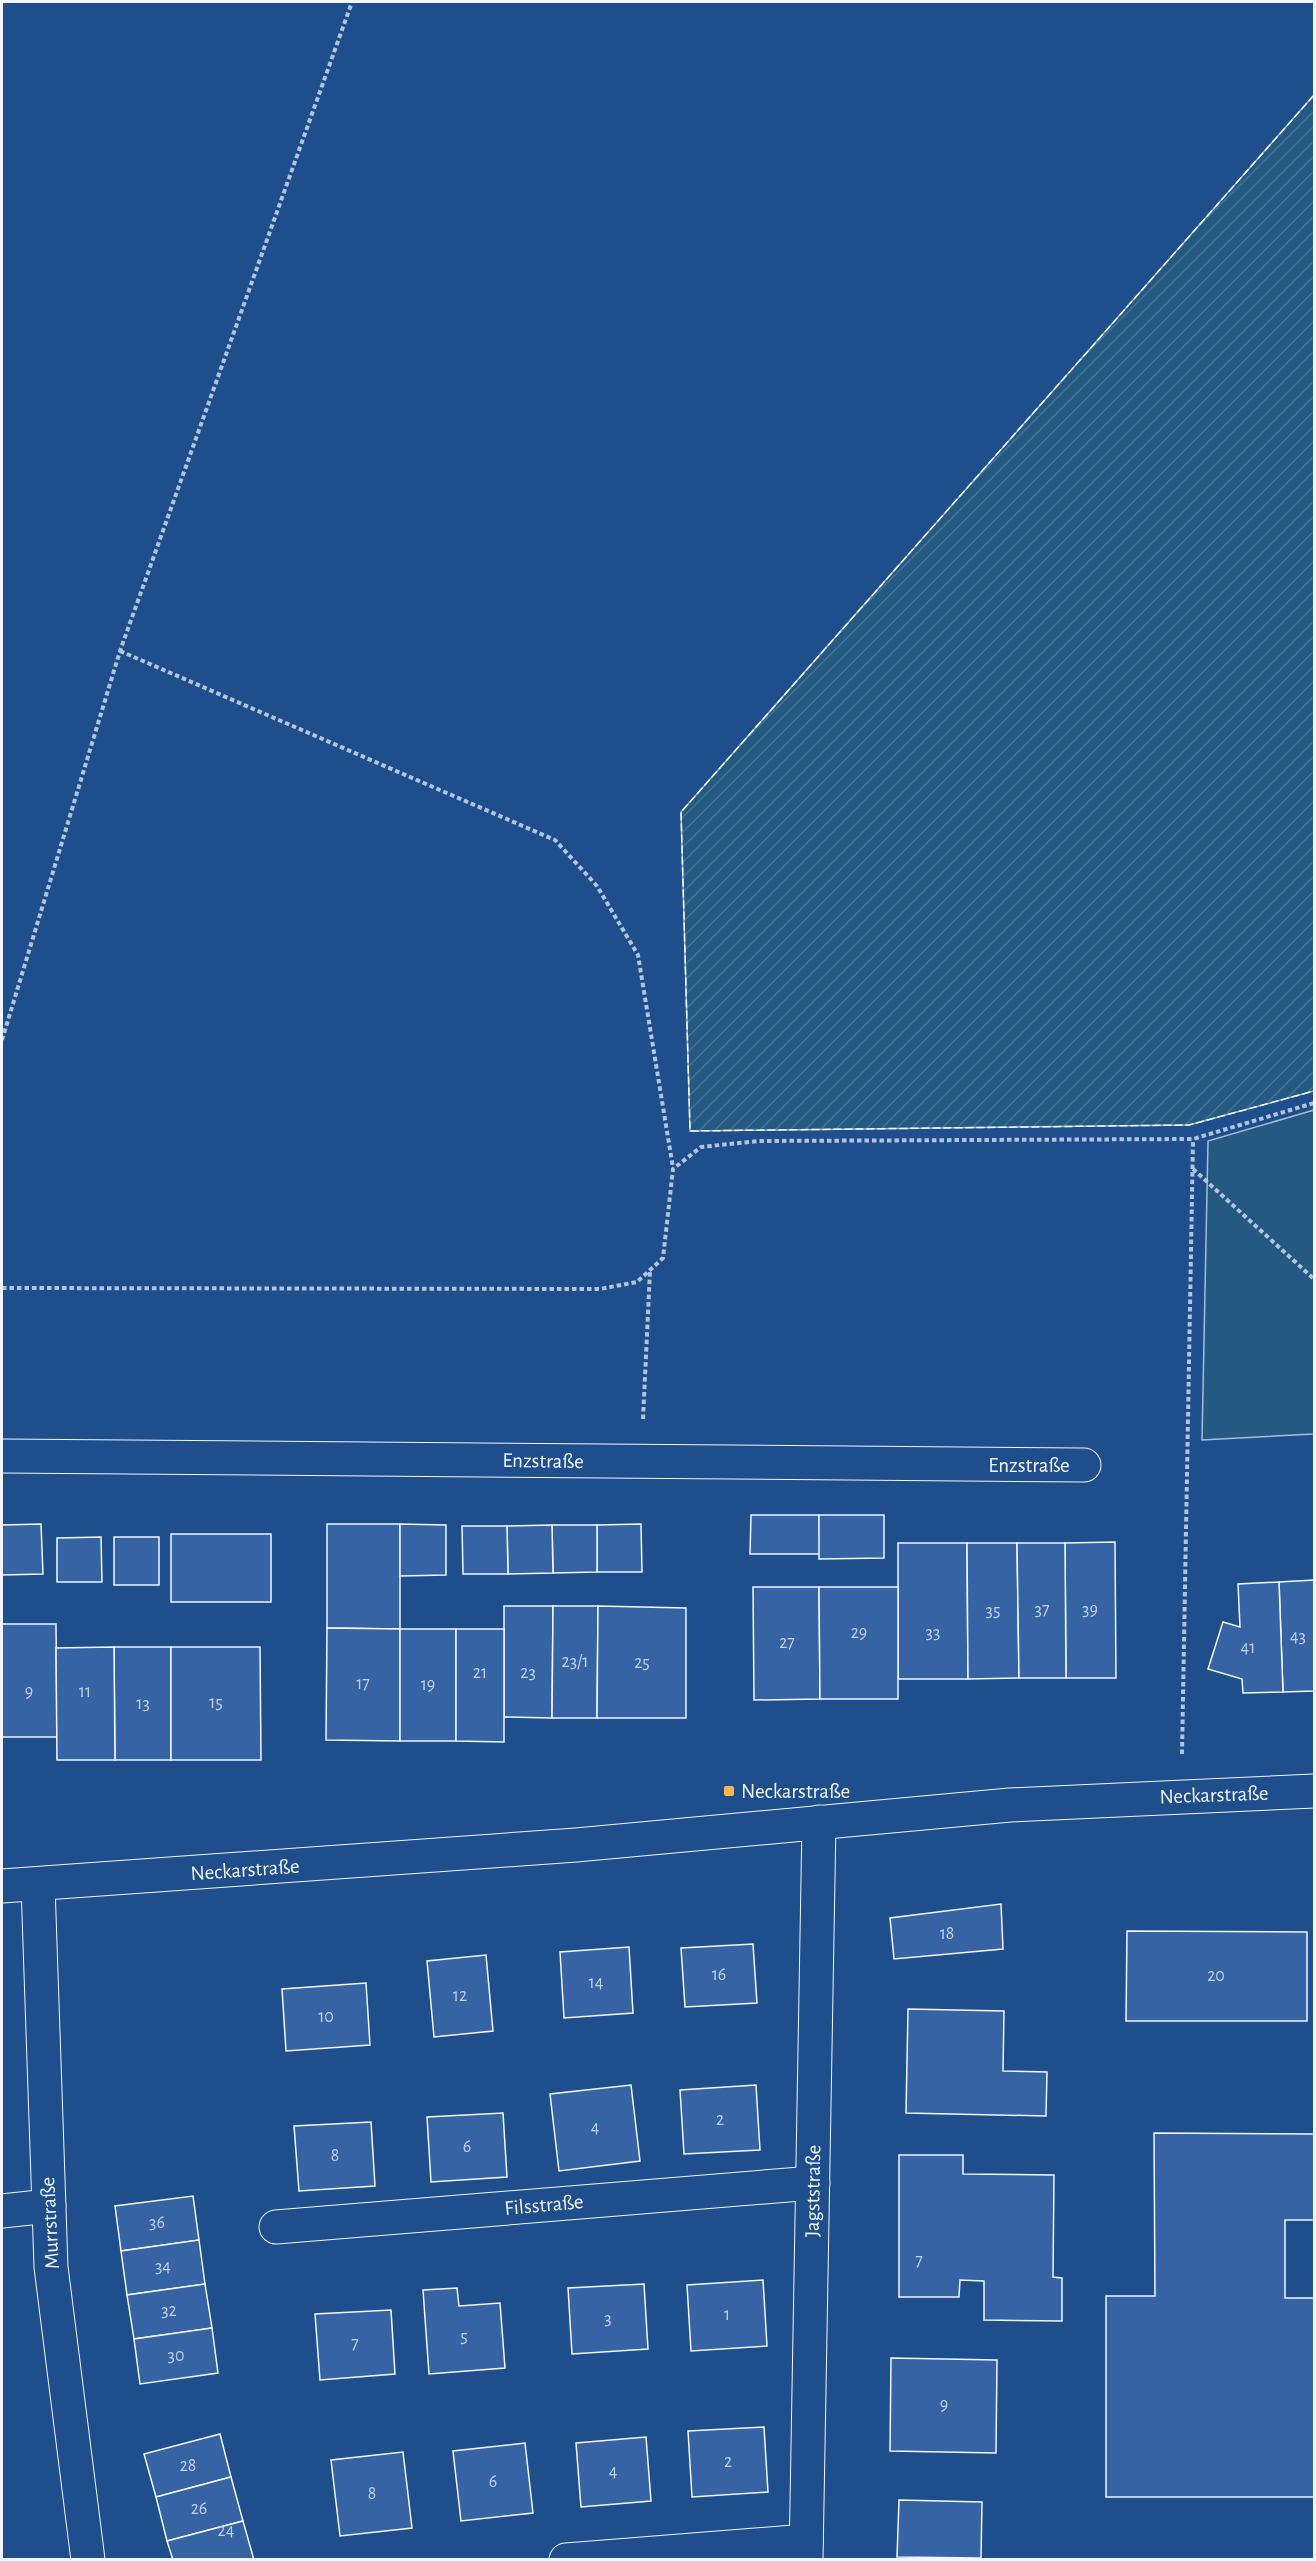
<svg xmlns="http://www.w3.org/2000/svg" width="1316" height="2561" viewBox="0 0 1316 2561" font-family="'Alegreya Sans',sans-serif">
  <defs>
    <pattern id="garden-furrows" width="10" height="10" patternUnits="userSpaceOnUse" patternTransform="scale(1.5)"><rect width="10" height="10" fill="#245a82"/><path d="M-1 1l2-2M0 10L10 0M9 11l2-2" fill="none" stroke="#447295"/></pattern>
  </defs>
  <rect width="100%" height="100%" fill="#1f4e8c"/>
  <path fill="#245a82" stroke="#a8bbd7" stroke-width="1.5" d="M 1314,1110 L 1314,1434 L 1202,1440 L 1208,1141 Z"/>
  <path fill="url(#garden-furrows)" stroke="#a8bbd7" stroke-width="1.5" d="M 1314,95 L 1314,1091 L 1189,1125 L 690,1131 L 681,812 Z"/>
  <g fill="#3563a3" stroke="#f2f6ff" stroke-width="1.5">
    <path d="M 751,1515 L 819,1515 L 820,1554 L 750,1554 Z"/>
    <path d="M 819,1515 L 884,1515 L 884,1558 L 819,1559 Z"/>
    <path d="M 41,1524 L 43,1574 L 2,1575 L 2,1525 Z"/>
    <path d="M 327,1524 L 400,1524 L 400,1629 L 327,1628 Z"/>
    <path d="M 400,1524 L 446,1525 L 446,1575 L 400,1576 Z"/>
    <path d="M 641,1524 L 642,1572 L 597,1572 L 597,1525 Z"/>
    <path d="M 552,1525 L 597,1525 L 597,1572 L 553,1573 Z"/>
    <path d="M 552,1525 L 553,1573 L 508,1574 L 507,1526 Z"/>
    <path d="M 462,1526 L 507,1526 L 508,1574 L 463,1574 Z"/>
    <rect x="171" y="1534" width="100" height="68"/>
    <path d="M 101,1537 L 102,1582 L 57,1582 L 57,1538 Z"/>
    <rect x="114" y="1537" width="45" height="48"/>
    <path d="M 1115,1542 L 1116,1678 L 1066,1678 L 1065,1543 Z"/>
    <path d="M 898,1543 L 967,1543 L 968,1679 L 898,1679 Z"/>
    <path d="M 967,1543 L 1017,1543 L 1019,1678 L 968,1679 Z"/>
    <path d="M 1017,1543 L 1065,1543 L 1066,1678 L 1019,1678 Z"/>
    <path d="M 1314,1580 L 1314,1691 L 1283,1692 L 1279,1582 Z"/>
    <path d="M 1279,1582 L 1283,1692 L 1243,1693 L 1242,1679 L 1208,1669 L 1223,1622 L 1240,1627 L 1238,1584 Z"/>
    <path d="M 753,1587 L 819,1587 L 820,1699 L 754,1700 Z"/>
    <path d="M 819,1587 L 898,1587 L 898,1699 L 820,1699 Z"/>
    <path d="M 504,1606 L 553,1606 L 552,1718 L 504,1717 Z"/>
    <path d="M 553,1606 L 598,1606 L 597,1718 L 552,1718 Z"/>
    <path d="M 598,1606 L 686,1608 L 686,1718 L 597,1718 Z"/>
    <path d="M 2,1624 L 56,1624 L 57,1737 L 2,1737 Z"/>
    <path d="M 327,1628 L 400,1629 L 400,1741 L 326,1740 Z"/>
    <rect x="400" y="1629" width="56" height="112"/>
    <path d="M 456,1629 L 504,1629 L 504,1742 L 456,1741 Z"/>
    <path d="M 114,1647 L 171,1647 L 171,1760 L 115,1760 Z"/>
    <path d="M 114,1647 L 115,1760 L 57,1760 L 56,1648 Z"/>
    <path d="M 171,1647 L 260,1647 L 261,1760 L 171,1760 Z"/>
    <path d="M 1001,1904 L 1003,1949 L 894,1959 L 890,1918 Z"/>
    <path d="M 1127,1931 L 1307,1932 L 1307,2021 L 1126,2021 Z"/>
    <path d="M 753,1944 L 757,2003 L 685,2007 L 681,1948 Z"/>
    <path d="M 629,1947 L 633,2013 L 564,2018 L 560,1952 Z"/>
    <path d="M 486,1955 L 493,2031 L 434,2037 L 427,1961 Z"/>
    <path d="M 366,1983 L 370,2045 L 286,2051 L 282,1989 Z"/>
    <path d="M 908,2009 L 1004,2011 L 1003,2071 L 1047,2072 L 1046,2116 L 906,2113 Z"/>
    <path d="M 631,2085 L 640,2161 L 559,2171 L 550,2094 Z"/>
    <path d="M 756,2085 L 760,2150 L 684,2154 L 680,2090 Z"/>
    <path d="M 503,2113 L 507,2177 L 431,2182 L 427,2117 Z"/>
    <path d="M 371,2122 L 375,2186 L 299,2191 L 294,2126 Z"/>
    <path d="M 1154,2133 L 1314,2134 L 1314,2220 L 1285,2220 L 1285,2298 L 1314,2298 L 1314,2497 L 1106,2497 L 1106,2296 L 1155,2296 Z"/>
    <path d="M 899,2155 L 963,2155 L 963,2174 L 1054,2175 L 1053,2277 L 1062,2278 L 1062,2321 L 984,2320 L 984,2281 L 960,2280 L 959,2297 L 899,2297 Z"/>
    <path d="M 193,2196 L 199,2240 L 121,2251 L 115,2206 Z"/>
    <path d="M 199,2240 L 205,2284 L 127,2295 L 121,2251 Z"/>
    <path d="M 763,2280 L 767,2346 L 691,2351 L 687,2285 Z"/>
    <path d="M 205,2284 L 212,2328 L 134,2339 L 127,2295 Z"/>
    <path d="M 644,2284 L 648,2349 L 572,2354 L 568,2288 Z"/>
    <path d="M 457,2288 L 459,2306 L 500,2303 L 505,2368 L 429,2374 L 423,2290 Z"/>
    <path d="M 391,2310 L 395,2374 L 320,2380 L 315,2314 Z"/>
    <path d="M 212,2328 L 218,2373 L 140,2384 L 134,2339 Z"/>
    <path d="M 891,2358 L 997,2360 L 996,2453 L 890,2451 Z"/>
    <path d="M 764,2427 L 768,2492 L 692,2497 L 688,2431 Z"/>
    <path d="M 220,2434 L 231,2477 L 156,2497 L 144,2454 Z"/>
    <path d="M 646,2437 L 651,2501 L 581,2507 L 576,2443 Z"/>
    <path d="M 525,2443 L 533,2513 L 461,2521 L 453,2451 Z"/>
    <path d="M 403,2452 L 412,2528 L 340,2536 L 331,2460 Z"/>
    <path d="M 231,2477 L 243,2521 L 167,2541 L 156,2497 Z"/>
    <path d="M 899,2500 L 982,2502 L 981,2558 L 897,2557 Z"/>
    <path d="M 243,2521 L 254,2560 L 173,2560 L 167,2541 Z"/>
  </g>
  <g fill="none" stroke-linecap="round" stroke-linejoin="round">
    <defs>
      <g id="minor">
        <path d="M 2,1456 L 1084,1465"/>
        <path d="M 38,1885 L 51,2267 L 88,2560"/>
        <path d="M 2,1886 L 576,1845 L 1010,1805 L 1314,1791"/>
        <path d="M 2,2211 L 49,2206"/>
        <path d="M 276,2227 L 813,2183"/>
        <path d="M 566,2560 L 806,2541"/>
        <path d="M 806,2560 L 819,1822"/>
      </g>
    </defs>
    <use href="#minor" stroke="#f2f6ff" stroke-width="35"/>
    <g stroke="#b3c4dc" stroke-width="4" stroke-dasharray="4.5 3" stroke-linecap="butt">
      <path d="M 120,651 L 555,840 L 597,886 L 638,955 L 673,1168"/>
      <path d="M 2,1040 L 120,651 L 352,2"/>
      <path d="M 1193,1169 L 1314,1279"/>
      <path d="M 2,1288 L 600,1289 L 637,1282 L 663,1258 L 673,1169 L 701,1147 L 759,1141 L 1193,1139 L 1314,1103"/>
      <path d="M 643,1419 L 650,1271"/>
      <path d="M 1182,1754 L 1193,1139"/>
    </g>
    <use href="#minor" stroke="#1f4e8c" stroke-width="33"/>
    <path stroke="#f2f6ff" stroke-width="1.5" stroke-dasharray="8 3" stroke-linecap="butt" d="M 1314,95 L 681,812 L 690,1131 L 1189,1125 L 1314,1091"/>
  </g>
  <rect fill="#ffb74d" stroke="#1f4e8c" stroke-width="2" x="723" y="1785" width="12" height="12" rx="3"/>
  <g text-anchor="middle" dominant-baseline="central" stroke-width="4.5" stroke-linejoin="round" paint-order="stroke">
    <g font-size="18" fill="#c3d1e8">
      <text x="1042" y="1610">37</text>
      <text x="1090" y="1610">39</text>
      <text x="993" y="1611">35</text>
      <text x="859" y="1633">29</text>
      <text x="933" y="1633">33</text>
      <text x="1298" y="1637">43</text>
      <text x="787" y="1643">27</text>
      <text x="1248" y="1648">41</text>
      <text x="575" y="1662">23/1</text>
      <text x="642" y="1663">25</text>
      <text x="480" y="1673">21</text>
      <text x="528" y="1673">23</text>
      <text x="363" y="1684">17</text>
      <text x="428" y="1685">19</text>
      <text x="29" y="1692">9</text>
      <text x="85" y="1692">11</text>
      <text x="216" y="1703">15</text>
      <text x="143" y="1704">13</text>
      <text x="947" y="1934">18</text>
      <text x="719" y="1975">16</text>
      <text x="1216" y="1976">20</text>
      <text x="596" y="1983">14</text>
      <text x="460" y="1996">12</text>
      <text x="326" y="2017">10</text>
      <text x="720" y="2120">2</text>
      <text x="595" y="2128">4</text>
      <text x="467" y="2147">6</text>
      <text x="335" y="2156">8</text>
      <text x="157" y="2223">36</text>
      <text x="919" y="2261">7</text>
      <text x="163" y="2267">34</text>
      <text x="169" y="2311">32</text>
      <text x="727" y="2315">1</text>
      <text x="608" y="2319">3</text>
      <text x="464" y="2337">5</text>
      <text x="355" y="2344">7</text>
      <text x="176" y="2356">30</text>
      <text x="944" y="2405">9</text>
      <text x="728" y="2462">2</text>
      <text x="188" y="2466">28</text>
      <text x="613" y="2472">4</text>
      <text x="493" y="2482">6</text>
      <text x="372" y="2494">8</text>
      <text x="199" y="2509">26</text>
      <text x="226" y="2531">24</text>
    </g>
    <g font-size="21" fill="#f2f6ff" stroke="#1f4e8c">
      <text transform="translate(543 1461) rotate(1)">Enzstraße</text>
      <text x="1029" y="1465">Enzstraße</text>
      <text transform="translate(1214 1795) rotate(-2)">Neckarstraße</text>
      <text transform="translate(245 1870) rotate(-4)">Neckarstraße</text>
      <text transform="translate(813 2191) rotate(-89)">Jagststraße</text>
      <text transform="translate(544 2205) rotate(-5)">Filsstraße</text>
      <text transform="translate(50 2223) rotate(-93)">Murrstraße</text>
    </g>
    <g font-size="21" fill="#f2f6ff" stroke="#1f4e8c" text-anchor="start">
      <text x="741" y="1791">Neckarstraße</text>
    </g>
  </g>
  <rect width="1316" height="2561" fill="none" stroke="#f2f6ff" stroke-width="6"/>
</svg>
